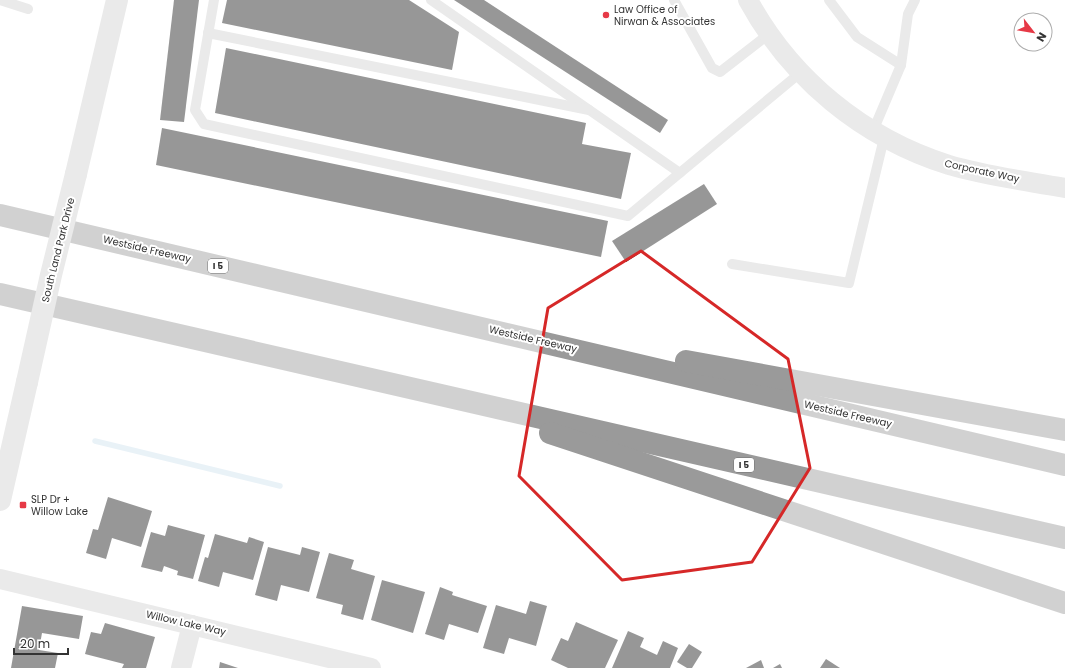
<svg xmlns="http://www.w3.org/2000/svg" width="1065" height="668" viewBox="0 0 1065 668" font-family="Poppins,sans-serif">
  <rect width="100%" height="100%" fill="#fff"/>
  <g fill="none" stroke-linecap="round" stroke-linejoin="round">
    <path stroke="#cfe2ee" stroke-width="5.5" d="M 95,441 L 280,486"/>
  </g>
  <g fill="#1a1a1a">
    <path d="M 174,0 L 199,0 L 184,122 L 160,120 Z"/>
    <path d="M 227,0 L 409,0 L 459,32 L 452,70 L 222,23 Z"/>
    <path d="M 454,0 L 484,0 L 668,120 L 660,133 Z"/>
    <path d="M 226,48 L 586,123 L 582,144 L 631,153 L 621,199 L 215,113 Z"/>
    <path d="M 162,128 L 608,221 L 601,257 L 156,165 Z"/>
    <path d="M 704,184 L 717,204 L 626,262 L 612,241 Z"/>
    <path d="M 108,497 L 152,511 L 141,547 L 112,538 L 106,559 L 86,553 L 93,529 L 98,530 Z"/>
    <path d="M 168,525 L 205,535 L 193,579 L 177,575 L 178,571 L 164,566 L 162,572 L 141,567 L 151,532 L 165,536 Z"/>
    <path d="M 215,534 L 247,543 L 249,537 L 264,542 L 253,580 L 223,572 L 219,587 L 198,581 L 205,557 L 208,558 Z"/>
    <path d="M 268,547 L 300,555 L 302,547 L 320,552 L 309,592 L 281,585 L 277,601 L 255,595 Z"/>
    <path d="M 329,553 L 354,560 L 351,569 L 375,576 L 363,620 L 341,614 L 343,605 L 316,598 Z"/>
    <path d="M 382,580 L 425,592 L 413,633 L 371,620 Z"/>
    <path d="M 440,587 L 453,592 L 452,595 L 487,606 L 478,633 L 449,624 L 444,640 L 425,634 Z"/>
    <path d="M 530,601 L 547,606 L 536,646 L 509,638 L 504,654 L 483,648 L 496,605 L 526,614 Z"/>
    <path d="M 22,606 L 83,616 L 79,639 L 42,633 L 39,650 L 58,653 L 55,668 L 11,668 Z"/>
    <path d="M 576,622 L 618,640 L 605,668 L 568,668 L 551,660 L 561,638 L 568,641 Z"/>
    <path d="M 105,623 L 155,637 L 146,668 L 122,668 L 124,664 L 85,654 L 91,632 L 101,634 Z"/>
    <path d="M 628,631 L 644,638 L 640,647 L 657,655 L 663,641 L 678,648 L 670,668 L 612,668 Z"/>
    <path d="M 689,644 L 702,652 L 692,668 L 687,668 L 677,662 Z"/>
    <path d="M 826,659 L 840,668 L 820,668 Z"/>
    <path d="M 761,660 L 764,668 L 746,668 Z"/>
    <path d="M 220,662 L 238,668 L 219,668 Z"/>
    <path d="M 780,664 L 782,668 L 773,668 Z"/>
  </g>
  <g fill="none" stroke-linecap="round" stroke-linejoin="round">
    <g stroke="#d0d0d0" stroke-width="10">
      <path d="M 0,0 L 28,9"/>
      <path d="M 214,0 L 195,110 L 204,124 L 628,216 L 800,73"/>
      <path d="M 431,0 L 680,173"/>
      <path d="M 674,0 L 712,68 L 720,72 L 769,34"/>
      <path d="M 829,0 L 857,37 L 901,65"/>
      <path d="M 208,33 L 589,110"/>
      <path d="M 873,131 L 901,65 L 908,14 L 915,0"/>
      <path d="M 732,264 L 849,283 L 884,138"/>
    </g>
    <g stroke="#d0d0d0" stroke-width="20">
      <path d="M 748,0 C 791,79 863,138 949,165 C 986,176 1027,181 1065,188"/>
      <path d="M 0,579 L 371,668"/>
      <path d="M 181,668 L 192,625"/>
    </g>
    <g stroke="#d0d0d0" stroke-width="22">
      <path d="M 76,174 L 117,0"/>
      <path d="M 0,500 L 27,382"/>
    </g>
    <g stroke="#9a9a9a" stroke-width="22">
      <path d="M 0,215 L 1065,465"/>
      <path d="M 0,294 L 1065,538"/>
      <path d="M 686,361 L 1065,430"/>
      <path d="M 550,433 L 1065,603"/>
    </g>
    <path stroke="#d0d0d0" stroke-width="22" d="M 27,382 L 51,275 L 76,174"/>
  </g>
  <path d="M0 0H1065V668H0ZM 641,251 L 788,359 L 810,468 L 752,562 L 622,580 L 519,476 L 548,308 Z" fill="#fff" fill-opacity=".55" fill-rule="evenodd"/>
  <path fill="none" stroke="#d62828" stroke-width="3" stroke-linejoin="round" d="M 641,251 L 788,359 L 810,468 L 752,562 L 622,580 L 519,476 L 548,308 Z"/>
  <g fill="#e63946" stroke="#fff" stroke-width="1.5">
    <circle cx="606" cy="15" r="4"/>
    <rect x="19" y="501" width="8" height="8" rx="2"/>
  </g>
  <g text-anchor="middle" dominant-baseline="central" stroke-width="4" stroke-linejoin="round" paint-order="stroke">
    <g fill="#fff" stroke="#707070" stroke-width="1">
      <rect x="208" y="259" width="20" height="14" rx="3"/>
      <rect x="734" y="458" width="20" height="14" rx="3"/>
    </g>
    <g font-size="9" font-weight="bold" fill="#333">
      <text x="218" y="266">I 5</text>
      <text x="744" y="465">I 5</text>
    </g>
    <g font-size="10" fill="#333" stroke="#fff" text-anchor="start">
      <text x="614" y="9">Law Office of<tspan x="614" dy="12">Nirwan &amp; Associates</tspan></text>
      <text x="31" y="499">SLP Dr +<tspan x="31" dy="12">Willow Lake</tspan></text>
    </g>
    <g font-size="10" fill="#333" stroke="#fff">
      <text transform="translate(982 171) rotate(12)">Corporate Way</text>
      <text transform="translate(147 249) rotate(13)">Westside Freeway</text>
      <text transform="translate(58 250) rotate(-76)">South Land Park Drive</text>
      <text transform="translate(533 339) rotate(13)">Westside Freeway</text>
      <text transform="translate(848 414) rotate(13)">Westside Freeway</text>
      <text transform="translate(186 623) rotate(13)">Willow Lake Way</text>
    </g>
  </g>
  <g transform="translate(1033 32) rotate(121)"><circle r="19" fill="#ffffff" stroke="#adadad"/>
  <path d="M0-3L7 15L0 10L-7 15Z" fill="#e63946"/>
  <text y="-6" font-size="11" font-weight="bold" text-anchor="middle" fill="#333333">N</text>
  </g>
  <path d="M14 648v6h54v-6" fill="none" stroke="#333333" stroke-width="2"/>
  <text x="20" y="648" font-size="12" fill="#333333" stroke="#ffffff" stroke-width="3" paint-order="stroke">20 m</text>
</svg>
